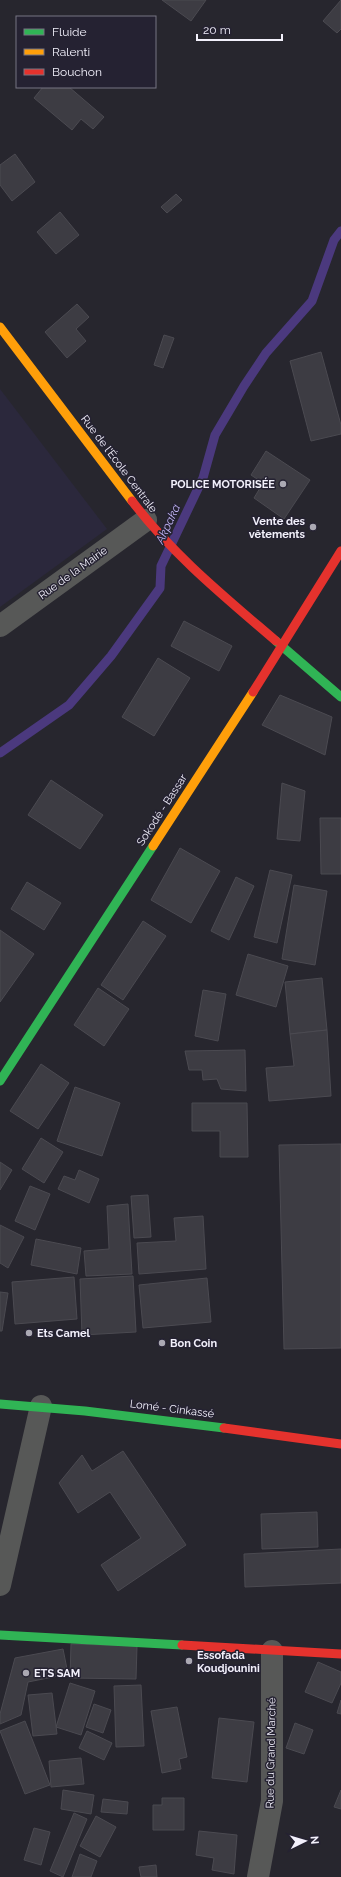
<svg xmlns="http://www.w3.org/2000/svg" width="341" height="1877" viewBox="0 0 341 1877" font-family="Raleway,sans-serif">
  <rect width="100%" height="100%" fill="#27262e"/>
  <path fill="#2b283c" d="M 0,389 L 107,529 L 0,607 Z"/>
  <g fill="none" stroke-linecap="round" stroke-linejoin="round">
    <path stroke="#4b397e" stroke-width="9" d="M 0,753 L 69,705 L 111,656 L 160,588 L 161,566 L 203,478 L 215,435 L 244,386 L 266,353 L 312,301 L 334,240 L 341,231"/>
  </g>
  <g fill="#3d3c43" stroke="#4b4a51">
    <path d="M 162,0 L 206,0 L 191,21 Z"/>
    <path d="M 341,0 L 341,29 L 337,33 L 323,21 Z"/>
    <path d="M 43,87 L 69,87 L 104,117 L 93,129 L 81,119 L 72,130 L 34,98 Z"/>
    <path d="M 15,154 L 35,182 L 12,201 L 0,185 L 0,165 Z"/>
    <path d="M 176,194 L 182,200 L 167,213 L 161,207 Z"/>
    <path d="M 60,212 L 79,235 L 56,254 L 37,232 Z"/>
    <path d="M 77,304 L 89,317 L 76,329 L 86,341 L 67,358 L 45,332 Z"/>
    <path d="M 164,335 L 174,338 L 163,368 L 154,365 Z"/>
    <path d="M 321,352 L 341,425 L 341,434 L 311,441 L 290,361 Z"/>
    <path d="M 266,451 L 310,480 L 284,519 L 254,498 L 263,483 L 251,475 Z"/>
    <path d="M 184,621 L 232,646 L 219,671 L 171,646 Z"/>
    <path d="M 158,658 L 190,678 L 154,736 L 122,717 Z"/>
    <path d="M 280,695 L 332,717 L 325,755 L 262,725 Z"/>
    <path d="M 51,780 L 103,815 L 80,849 L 28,815 Z"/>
    <path d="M 282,783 L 305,791 L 300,841 L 277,839 Z"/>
    <path d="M 320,818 L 341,818 L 341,874 L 321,874 Z"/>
    <path d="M 180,848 L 220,871 L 191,923 L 151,900 Z"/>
    <path d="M 270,870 L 292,875 L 277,943 L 254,937 Z"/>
    <path d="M 236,877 L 254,886 L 229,940 L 211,931 Z"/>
    <path d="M 27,882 L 61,903 L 44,930 L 11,909 Z"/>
    <path d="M 294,885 L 327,891 L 315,965 L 282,959 Z"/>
    <path d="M 143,921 L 166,936 L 123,1000 L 101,985 Z"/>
    <path d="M 0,930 L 34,954 L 0,1002 Z"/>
    <path d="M 248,954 L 288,966 L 276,1007 L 236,995 Z"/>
    <path d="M 322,978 L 327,1030 L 290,1034 L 285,982 Z"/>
    <path d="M 98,988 L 129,1009 L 104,1046 L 74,1025 Z"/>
    <path d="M 203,990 L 226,994 L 218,1041 L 195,1036 Z"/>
    <path d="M 327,1030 L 331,1096 L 269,1101 L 266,1068 L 294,1066 L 290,1034 Z"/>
    <path d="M 245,1050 L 246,1091 L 221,1089 L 217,1079 L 203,1080 L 202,1070 L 189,1070 L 185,1051 Z"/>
    <path d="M 41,1064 L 69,1083 L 38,1129 L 10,1111 Z"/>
    <path d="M 75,1087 L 120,1103 L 102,1156 L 57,1141 Z"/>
    <path d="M 192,1103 L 247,1103 L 248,1157 L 220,1157 L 220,1131 L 192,1131 Z"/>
    <path d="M 41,1138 L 63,1152 L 44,1183 L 22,1169 Z"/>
    <path d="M 341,1144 L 341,1348 L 284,1349 L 279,1145 Z"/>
    <path d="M 0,1162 L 12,1170 L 0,1190 Z"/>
    <path d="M 79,1170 L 99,1179 L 89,1203 L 58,1189 L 64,1176 L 75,1180 Z"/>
    <path d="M 30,1186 L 50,1194 L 35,1230 L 15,1221 Z"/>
    <path d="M 148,1195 L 151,1237 L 134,1238 L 131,1196 Z"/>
    <path d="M 128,1204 L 132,1274 L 86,1276 L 84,1251 L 109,1249 L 107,1206 Z"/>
    <path d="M 203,1216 L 206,1269 L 139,1274 L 137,1243 L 176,1241 L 174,1218 Z"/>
    <path d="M 0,1225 L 24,1237 L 8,1268 L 0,1263 Z"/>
    <path d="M 36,1239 L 81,1248 L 77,1274 L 31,1265 Z"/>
    <path d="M 133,1276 L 136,1332 L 82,1335 L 80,1279 Z"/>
    <path d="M 74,1277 L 77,1319 L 15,1324 L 12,1282 Z"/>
    <path d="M 207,1278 L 211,1322 L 143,1328 L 139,1285 Z"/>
    <path d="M 0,1292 L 8,1293 L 2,1331 L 0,1331 Z"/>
    <path d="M 123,1451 L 186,1545 L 118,1591 L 101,1565 L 141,1538 L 110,1492 L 78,1513 L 59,1483 L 82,1455 L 92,1471 Z"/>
    <path d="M 317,1512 L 318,1547 L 262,1549 L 261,1514 Z"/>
    <path d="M 341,1549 L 341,1583 L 245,1587 L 244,1554 Z"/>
    <path d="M 71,1644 L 137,1646 L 136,1679 L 70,1678 Z"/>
    <path d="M 63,1649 L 68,1674 L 28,1682 L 21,1715 L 0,1724 L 0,1714 L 15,1658 Z"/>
    <path d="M 318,1662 L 341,1672 L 341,1683 L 332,1703 L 305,1692 Z"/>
    <path d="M 70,1683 L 95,1691 L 81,1735 L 56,1727 Z"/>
    <path d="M 141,1685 L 144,1746 L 116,1747 L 114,1686 Z"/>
    <path d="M 52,1693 L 57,1734 L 33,1736 L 28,1695 Z"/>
    <path d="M 341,1700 L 341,1714 L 337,1713 Z"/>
    <path d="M 94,1704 L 111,1710 L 103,1733 L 86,1727 Z"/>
    <path d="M 177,1707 L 187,1757 L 179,1759 L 181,1769 L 162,1773 L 151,1711 Z"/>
    <path d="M 219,1718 L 254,1722 L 247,1782 L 212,1778 Z"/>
    <path d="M 25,1721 L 50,1785 L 25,1794 L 0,1731 Z"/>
    <path d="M 295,1723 L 313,1730 L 304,1754 L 286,1748 Z"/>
    <path d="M 87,1731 L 112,1743 L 104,1760 L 79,1748 Z"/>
    <path d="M 81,1758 L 84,1784 L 51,1787 L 49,1761 Z"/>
    <path d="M 63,1790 L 94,1795 L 91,1814 L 61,1809 Z"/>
    <path d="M 341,1790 L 341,1809 L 334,1807 Z"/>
    <path d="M 162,1798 L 184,1798 L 184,1830 L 153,1830 L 153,1805 L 162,1805 Z"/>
    <path d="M 103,1799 L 128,1802 L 127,1814 L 101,1812 Z"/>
    <path d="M 74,1813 L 87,1819 L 63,1877 L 50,1871 Z"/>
    <path d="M 96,1816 L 116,1827 L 100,1857 L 80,1846 Z"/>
    <path d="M 34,1828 L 50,1832 L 41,1865 L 24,1860 Z"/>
    <path d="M 199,1831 L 237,1835 L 234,1874 L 212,1870 L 214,1858 L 196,1855 Z"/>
    <path d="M 80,1854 L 97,1861 L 91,1877 L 72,1877 Z"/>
    <path d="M 156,1865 L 157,1877 L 141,1877 L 139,1867 Z"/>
  </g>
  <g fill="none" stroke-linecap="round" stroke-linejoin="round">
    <g stroke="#575857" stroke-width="22">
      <path d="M 0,626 L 146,520"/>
      <path d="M 0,1585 L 41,1406"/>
      <path d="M 258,1877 L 272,1801 L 272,1651"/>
    </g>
    <g stroke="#30b455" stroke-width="9">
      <path d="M 276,641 L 341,697"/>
      <path d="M 0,1081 L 153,846"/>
      <path d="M 0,1404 L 85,1411 L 224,1428"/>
      <path d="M 0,1635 L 182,1645"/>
    </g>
    <g stroke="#ff9f0a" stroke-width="9">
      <path d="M 0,327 L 132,501"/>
      <path d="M 153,846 L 253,692"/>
    </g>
    <g stroke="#e5322d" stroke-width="9">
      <path d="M 132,501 C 173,555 225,597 276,641"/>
      <path d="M 253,692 L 341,551"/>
      <path d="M 224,1428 L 341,1444"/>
      <path d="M 182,1645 L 341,1654"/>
    </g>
  </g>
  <g fill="#aba9b3" stroke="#252232" stroke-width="1.5">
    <circle cx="283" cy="484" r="4"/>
    <circle cx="313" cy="527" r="4"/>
    <circle cx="29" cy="1333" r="4"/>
    <circle cx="162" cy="1343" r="4"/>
    <circle cx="189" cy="1661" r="4"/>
    <circle cx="26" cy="1673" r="4"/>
  </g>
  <g text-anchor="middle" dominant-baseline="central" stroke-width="3" stroke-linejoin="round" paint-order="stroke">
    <g font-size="11" fill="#f2f0fb" stroke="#252232">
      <text transform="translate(119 464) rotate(53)">Rue de l'École Centrale</text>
      <text transform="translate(73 573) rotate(-36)">Rue de la Mairie</text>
      <text transform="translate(162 810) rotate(-57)">Sokodé - Bassar</text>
      <text transform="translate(172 1409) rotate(7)">Lomé - Cinkassé</text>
      <text transform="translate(271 1753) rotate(-89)">Rue du Grand Marché</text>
    </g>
    <g font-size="11" font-weight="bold" fill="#f2f0fb" stroke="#252232" text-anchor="start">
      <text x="275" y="484" text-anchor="end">POLICE MOTORISÉE</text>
      <text x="305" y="521" text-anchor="end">Vente des<tspan x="305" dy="13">vêtements</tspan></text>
      <text x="37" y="1333">Ets Camel</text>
      <text x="170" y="1343">Bon Coin</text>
      <text x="197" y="1655">Essofada<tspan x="197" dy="13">Koudjounini</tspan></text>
      <text x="34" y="1673">ETS SAM</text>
    </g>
    <g font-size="12" font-style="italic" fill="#bfb3f3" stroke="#252232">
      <text transform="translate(168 524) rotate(-65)">Akpaka</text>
    </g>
  </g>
  <rect x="16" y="16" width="140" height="72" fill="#252232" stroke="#777482"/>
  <rect x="24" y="29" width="20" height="6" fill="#30b455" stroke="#777482"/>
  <text x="52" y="36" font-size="12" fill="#f2f0fb">Fluide</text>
  <rect x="24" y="49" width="20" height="6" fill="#ff9f0a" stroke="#777482"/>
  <text x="52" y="56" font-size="12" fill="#f2f0fb">Ralenti</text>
  <rect x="24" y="69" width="20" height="6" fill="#e5322d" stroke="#777482"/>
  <text x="52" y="76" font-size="12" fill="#f2f0fb">Bouchon</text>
  <g transform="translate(305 1841) rotate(85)" stroke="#252232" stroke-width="3" paint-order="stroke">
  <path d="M0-3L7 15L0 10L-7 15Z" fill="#f2f0fb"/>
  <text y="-6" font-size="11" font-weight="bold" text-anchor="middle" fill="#f2f0fb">N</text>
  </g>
  <path d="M197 34v6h85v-6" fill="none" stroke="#f2f0fb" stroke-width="2"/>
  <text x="203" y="34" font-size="12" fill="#f2f0fb" stroke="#252232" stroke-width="3" paint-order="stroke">20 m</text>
</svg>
